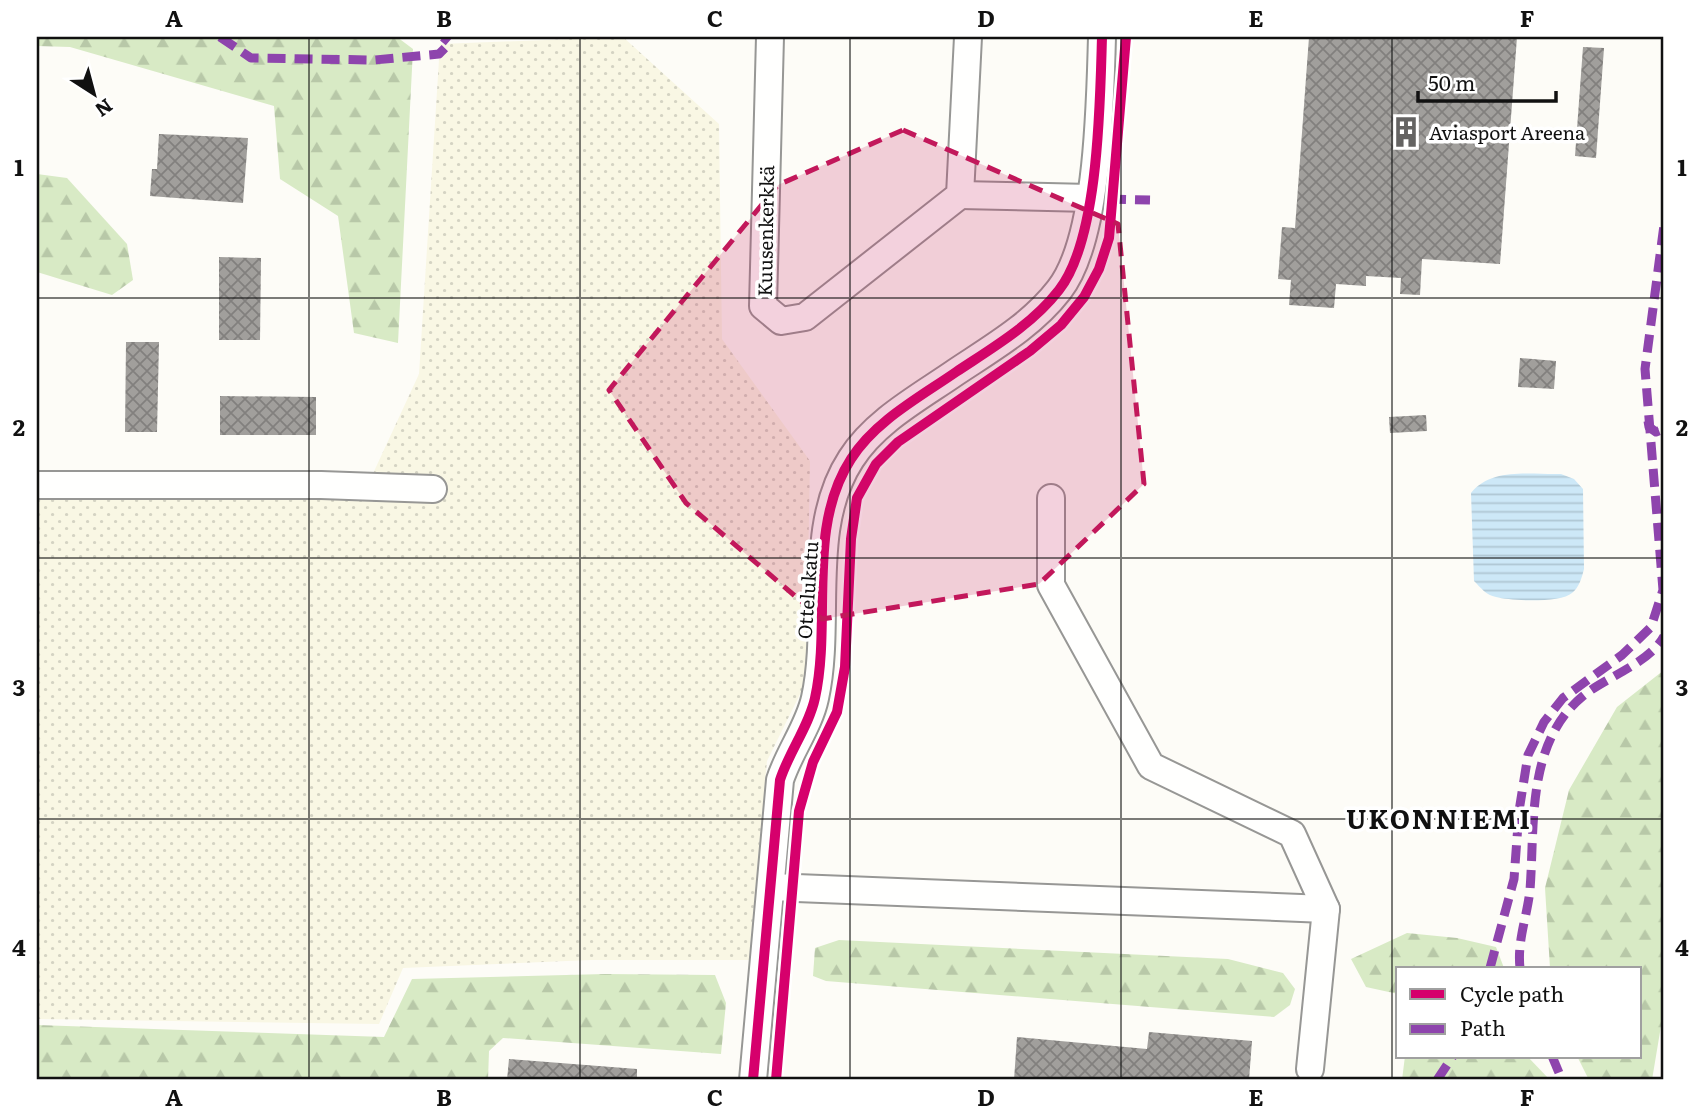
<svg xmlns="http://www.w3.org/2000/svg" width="1701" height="1117" viewBox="0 0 1701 1117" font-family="Literata,serif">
  <defs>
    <pattern id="farmland-dots" width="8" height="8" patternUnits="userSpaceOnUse" patternTransform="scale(1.75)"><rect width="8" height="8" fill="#f9f7e4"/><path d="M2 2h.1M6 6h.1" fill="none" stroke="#d4d3c3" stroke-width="1.8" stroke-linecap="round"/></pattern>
    <pattern id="forest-firs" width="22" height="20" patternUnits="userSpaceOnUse" patternTransform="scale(1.75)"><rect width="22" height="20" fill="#d8eac5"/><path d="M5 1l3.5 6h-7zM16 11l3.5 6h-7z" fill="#b8c8a8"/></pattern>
    <pattern id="water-rules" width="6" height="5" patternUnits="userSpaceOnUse" patternTransform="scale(1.75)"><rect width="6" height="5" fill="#cde8f7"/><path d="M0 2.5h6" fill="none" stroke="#afc6d3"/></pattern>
    <pattern id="building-cross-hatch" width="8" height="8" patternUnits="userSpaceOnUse" patternTransform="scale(1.75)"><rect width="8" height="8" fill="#a19f9c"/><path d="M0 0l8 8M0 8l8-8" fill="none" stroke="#82807e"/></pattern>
  </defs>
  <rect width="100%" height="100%" fill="#fdfcf7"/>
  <path fill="url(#farmland-dots)" d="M 623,37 L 719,124 L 722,339 L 810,461 L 806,682 L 767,761 L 749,960 L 591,960 L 403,968 L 379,1024 L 37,1019 L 37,491 L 364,493 L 419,374 L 440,44 Z"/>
  <g fill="url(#forest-firs)">
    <path d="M 37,37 L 397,37 L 413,49 L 398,343 L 354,333 L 338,216 L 280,179 L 274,106 L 70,47 L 37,46 Z"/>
    <path d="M 37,174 L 67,178 L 127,244 L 133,280 L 112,295 L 37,272 Z"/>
    <path d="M 1664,670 L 1664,1008 L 1652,1080 L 1589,1080 L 1577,1056 L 1640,1056 L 1640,968 L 1550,968 L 1545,888 L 1569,790 L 1617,707 Z"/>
    <path d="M 1407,933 L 1457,938 L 1496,947 L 1504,968 L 1398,968 L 1398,994 L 1366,987 L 1351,959 Z"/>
    <path d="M 839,940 L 1228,959 L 1283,973 L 1295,989 L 1290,1005 L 1274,1017 L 826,981 L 813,976 L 815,948 Z"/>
    <path d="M 605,974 L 715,975 L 726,1003 L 721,1054 L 503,1038 L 489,1051 L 488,1080 L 37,1080 L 37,1025 L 384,1037 L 412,979 Z"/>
    <path d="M 1405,1056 L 1527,1056 L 1550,1080 L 1402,1080 Z"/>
  </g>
  <path fill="url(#water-rules)" d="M 1561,474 L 1574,479 L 1583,489 L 1584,569 C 1582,577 1579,588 1572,593 C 1561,603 1511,601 1496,597 C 1486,595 1481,588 1474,581 L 1471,493 C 1492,467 1531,475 1561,474 Z"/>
  <g fill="url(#building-cross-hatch)">
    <path d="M 1309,37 L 1517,37 L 1500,264 L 1422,259 L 1420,295 L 1400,294 L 1401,278 L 1366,276 L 1366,286 L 1336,284 L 1334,308 L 1289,305 L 1291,280 L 1278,279 L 1282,227 L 1295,228 Z"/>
    <path d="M 1583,47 L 1604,48 L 1596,158 L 1575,156 Z"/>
    <path d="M 159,134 L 248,138 L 243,203 L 150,196 L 152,169 L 157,169 Z"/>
    <path d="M 219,257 L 261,258 L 260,340 L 219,340 Z"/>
    <path d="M 126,342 L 159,342 L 157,432 L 125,432 Z"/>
    <path d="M 1520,358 L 1556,361 L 1554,389 L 1518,387 Z"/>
    <path d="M 220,396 L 316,397 L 316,435 L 220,435 Z"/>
    <path d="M 1426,415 L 1427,431 L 1390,433 L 1389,417 Z"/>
    <path d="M 1149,1032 L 1252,1041 L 1249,1080 L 1014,1080 L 1017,1037 L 1147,1049 Z"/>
    <path d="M 509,1059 L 637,1069 L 637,1080 L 507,1080 Z"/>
  </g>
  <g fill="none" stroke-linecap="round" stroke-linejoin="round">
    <defs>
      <g id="minor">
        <path d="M 770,37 L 763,306 L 781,321 L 805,317 L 960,195 L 968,37"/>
        <path d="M 960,195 L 1090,198"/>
        <path d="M 37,485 L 321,485 L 433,489"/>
        <path d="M 1051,498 L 1051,585 L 1151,766 L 1292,834 L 1326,909 L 1310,1069"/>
        <path d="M 771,887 L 1326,909"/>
        <path d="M 753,1080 L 780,780 C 789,752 809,726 815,698 C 832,621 806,528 851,459 C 875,421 920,397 956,372 C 992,348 1032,325 1059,290 C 1099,239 1100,102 1102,37"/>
      </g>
    </defs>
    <use href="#minor" stroke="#979795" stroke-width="30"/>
    <use href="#minor" stroke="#fffffe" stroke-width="26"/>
    <g stroke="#8e44ad" stroke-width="9" stroke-dasharray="18 9" stroke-linecap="butt">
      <path d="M 220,37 L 251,58 L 374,60 L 439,54 L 450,43 L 443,37"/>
      <path d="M 1108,199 L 1150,200"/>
      <path d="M 1648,421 L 1649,427 L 1656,432 L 1664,429"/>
      <path d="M 1490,968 L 1514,879 L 1519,811 L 1528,755 L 1544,722 L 1563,698 L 1622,655 L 1651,627 L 1663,590 L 1645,369 L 1664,225"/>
      <path d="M 1520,968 C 1517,941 1527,917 1530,890 C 1535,824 1526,743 1583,696 C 1606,677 1650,663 1664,636"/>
      <path d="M 1552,1056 L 1562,1080"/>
      <path d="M 1437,1080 L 1453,1056"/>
    </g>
    <defs>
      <g id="cycleway">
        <path d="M 753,1080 L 780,780 C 789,752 809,726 815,698 C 832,621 806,528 851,459 C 875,421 920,397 956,372 C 992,348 1032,325 1059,290 C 1099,239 1100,102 1102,37"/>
        <path d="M 776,1080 L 799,811 L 813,762 L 837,712 L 845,667 L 851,539 L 857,498 L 876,464 L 898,442 L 1030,351 L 1061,325 L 1084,297 L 1099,269 L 1109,238 L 1126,37"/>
      </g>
    </defs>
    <use href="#cycleway" stroke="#fff" stroke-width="15"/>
    <use href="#cycleway" stroke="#d6006c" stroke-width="10"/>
  </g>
  <path fill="#c2185b" fill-opacity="0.2" stroke="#c2185b" stroke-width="5" stroke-dasharray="14 9" stroke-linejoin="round" d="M 903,130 L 1118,224 L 1144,484 L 1039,584 L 822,619 L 686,503 L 609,390 L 778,185 Z"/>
  <path fill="none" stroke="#111" stroke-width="2" stroke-opacity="0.55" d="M 309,37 L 309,1080M 580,37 L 580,1080M 850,37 L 850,1080M 1121,37 L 1121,1080M 1392,37 L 1392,1080M 37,298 L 1664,298M 37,558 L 1664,558M 37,819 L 1664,819"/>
  <defs>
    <symbol id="building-bare" viewBox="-9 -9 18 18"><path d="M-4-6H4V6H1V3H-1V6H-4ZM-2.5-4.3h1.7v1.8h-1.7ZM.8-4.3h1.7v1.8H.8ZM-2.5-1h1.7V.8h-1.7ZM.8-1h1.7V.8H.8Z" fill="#646362" stroke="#fff" stroke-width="2.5" paint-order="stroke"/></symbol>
  </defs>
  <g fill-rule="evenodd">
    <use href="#building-bare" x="1384" y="110" width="44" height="44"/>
  </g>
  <g text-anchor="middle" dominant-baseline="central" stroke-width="7" stroke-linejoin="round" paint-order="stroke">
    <g font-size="19" fill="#111" stroke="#fff" text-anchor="start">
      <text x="1429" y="132">Aviasport Areena</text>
    </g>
    <g font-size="19" fill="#111" stroke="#fff">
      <text transform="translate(765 231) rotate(-89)">Kuusenkerkkä</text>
      <text transform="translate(807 590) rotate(-86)">Ottelukatu</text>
    </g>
    <g font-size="26" font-weight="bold" letter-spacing="2" fill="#111" stroke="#fff">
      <text x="1439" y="817">UKONNIEMI</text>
    </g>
  </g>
  <rect width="1701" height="1117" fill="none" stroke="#ffffff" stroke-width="77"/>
  <rect x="1396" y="967" width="245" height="91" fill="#ffffff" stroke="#a0a0a0" stroke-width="2"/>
  <rect x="1410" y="989" width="35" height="10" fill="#d6006c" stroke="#a0a0a0" stroke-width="2"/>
  <text x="1460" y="1002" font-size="21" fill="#111111">Cycle path</text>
  <rect x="1410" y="1024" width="35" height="10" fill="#8e44ad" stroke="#a0a0a0" stroke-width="2"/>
  <text x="1460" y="1036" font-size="21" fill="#111111">Path</text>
  <g transform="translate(94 94) rotate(144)" stroke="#ffffff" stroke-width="5" paint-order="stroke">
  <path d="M0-5L12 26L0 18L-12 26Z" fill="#111111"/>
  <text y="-10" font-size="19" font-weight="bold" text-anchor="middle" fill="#111111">N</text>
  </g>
  <path d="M1418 91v10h138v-10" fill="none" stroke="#111111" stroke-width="3.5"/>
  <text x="1428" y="91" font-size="21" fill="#111111" stroke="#ffffff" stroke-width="5" paint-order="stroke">50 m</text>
  <rect x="38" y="38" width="1624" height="1040" fill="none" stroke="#111" stroke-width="2.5"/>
  <g font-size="23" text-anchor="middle" font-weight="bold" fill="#111">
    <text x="174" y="27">A</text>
    <text x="444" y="27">B</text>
    <text x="715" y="27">C</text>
    <text x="986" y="27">D</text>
    <text x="1256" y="27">E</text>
    <text x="1527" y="27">F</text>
    <text x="19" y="176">1</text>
    <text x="1682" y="176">1</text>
    <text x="19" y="436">2</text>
    <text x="1682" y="436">2</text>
    <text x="19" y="696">3</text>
    <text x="1682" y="696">3</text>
    <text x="19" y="956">4</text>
    <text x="1682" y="956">4</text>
    <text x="174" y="1106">A</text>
    <text x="444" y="1106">B</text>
    <text x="715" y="1106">C</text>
    <text x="986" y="1106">D</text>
    <text x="1256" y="1106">E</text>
    <text x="1527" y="1106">F</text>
  </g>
</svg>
